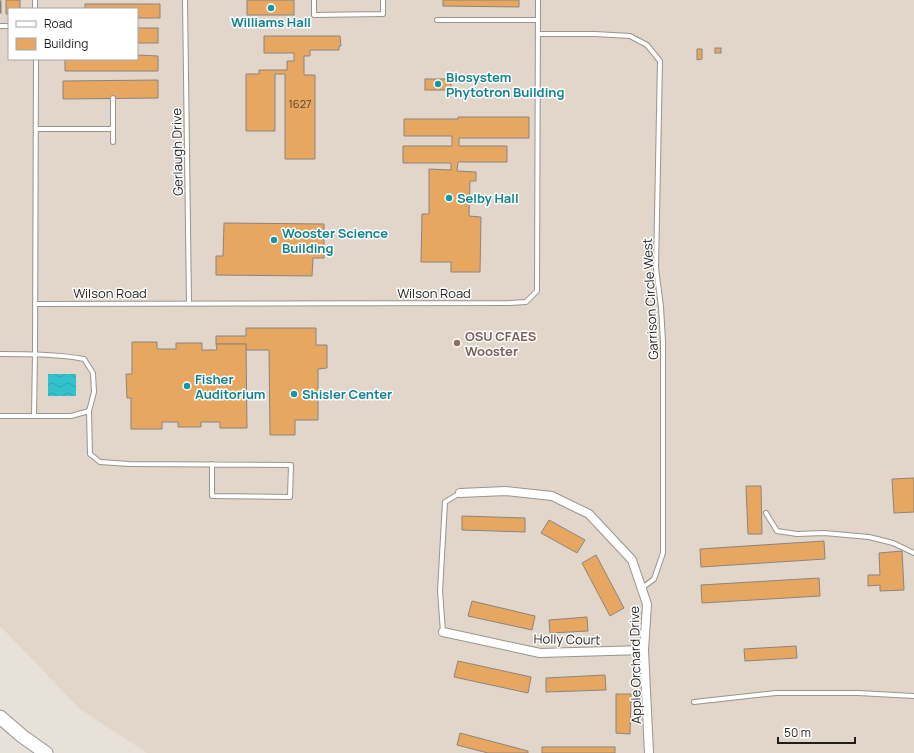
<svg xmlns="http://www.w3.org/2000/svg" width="914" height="753" viewBox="0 0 914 753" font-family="Manrope,sans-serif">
  <defs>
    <pattern id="water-waves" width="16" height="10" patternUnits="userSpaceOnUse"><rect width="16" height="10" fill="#33c1ce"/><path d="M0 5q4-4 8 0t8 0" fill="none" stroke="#2da5b0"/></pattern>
  </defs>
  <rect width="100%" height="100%" fill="#e7e1da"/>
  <path fill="#e1d6c9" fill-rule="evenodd" d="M 0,0 L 914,0 L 914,753 L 147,753 L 80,709 L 0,626 ZM 9,9 L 137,9 L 137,59 L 9,59 Z"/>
  <rect fill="url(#water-waves)" x="48" y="374" width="28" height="22"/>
  <g fill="#e8a761" stroke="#8a847e">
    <path d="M 6,0 L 20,0 L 20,9 L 9,9 L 9,14 L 6,14 Z"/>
    <rect x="247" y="0" width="47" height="15"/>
    <path d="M 443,0 L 519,0 L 519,7 L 443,6 Z"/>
    <rect x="0" y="1" width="1" height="12"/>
    <path d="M 85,4 L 160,4 L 160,18 L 137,18 L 137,9 L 85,9 Z"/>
    <rect x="137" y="28" width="21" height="15"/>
    <path d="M 264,36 L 340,36 L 341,46 L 339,46 L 339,50 L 310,50 L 310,56 L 304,56 L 304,75 L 315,75 L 315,159 L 285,159 L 285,74 L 275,74 L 275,131 L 246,131 L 246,74 L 259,74 L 259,70 L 287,70 L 287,61 L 294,61 L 294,53 L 264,53 Z"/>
    <rect x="715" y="48" width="6" height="5"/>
    <path d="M 697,49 L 702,49 L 702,59 L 697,60 Z"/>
    <path d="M 137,55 L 158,56 L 158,71 L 65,71 L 65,59 L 137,59 Z"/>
    <rect x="425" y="79" width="26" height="11"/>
    <path d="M 158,80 L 158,98 L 63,99 L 63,81 Z"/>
    <path d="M 458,117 L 529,117 L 529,138 L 459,138 L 459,146 L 507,146 L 507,162 L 458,162 L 457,171 L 476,172 L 476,181 L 470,181 L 469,216 L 481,217 L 480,272 L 451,272 L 451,262 L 421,262 L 422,214 L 429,214 L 429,169 L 451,170 L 451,163 L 403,163 L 403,146 L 452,146 L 452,136 L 404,136 L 404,119 L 458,119 Z"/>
    <path d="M 224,223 L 324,224 L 324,258 L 313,258 L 312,276 L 216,275 L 216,256 L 223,256 Z"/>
    <path d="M 246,328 L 316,328 L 316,345 L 327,345 L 327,368 L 318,369 L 318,420 L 295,420 L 295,435 L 270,435 L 269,350 L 246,350 L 246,344 L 216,344 L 216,336 L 246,336 Z"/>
    <path d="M 132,342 L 157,342 L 157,349 L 176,349 L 176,343 L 202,343 L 202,350 L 217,350 L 216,344 L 246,344 L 247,428 L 220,428 L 220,422 L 201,422 L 201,427 L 178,427 L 178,422 L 162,422 L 162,429 L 131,429 L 131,398 L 127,398 L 126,374 L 132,374 Z"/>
    <path d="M 914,478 L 914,512 L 894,513 L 892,479 Z"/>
    <path d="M 746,486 L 761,486 L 762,534 L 748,534 Z"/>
    <path d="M 462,516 L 525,518 L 525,532 L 462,530 Z"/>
    <path d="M 549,520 L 585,540 L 577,553 L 541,533 Z"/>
    <path d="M 824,541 L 825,559 L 701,567 L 700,549 Z"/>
    <path d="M 902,551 L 904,590 L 880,591 L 880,585 L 868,586 L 868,575 L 880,575 L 879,553 Z"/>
    <path d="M 596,555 L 624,608 L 610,616 L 582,563 Z"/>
    <path d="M 819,578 L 820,596 L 702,603 L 701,585 Z"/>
    <path d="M 472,601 L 535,616 L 532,630 L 468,616 Z"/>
    <path d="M 587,617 L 588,631 L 550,633 L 549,620 Z"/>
    <path d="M 796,646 L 797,658 L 745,661 L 744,649 Z"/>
    <path d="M 458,661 L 531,677 L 528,693 L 454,677 Z"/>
    <path d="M 605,675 L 606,690 L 546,692 L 546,678 Z"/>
    <path d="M 616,694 L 631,694 L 630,734 L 616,733 Z"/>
    <path d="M 460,733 L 528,751 L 528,753 L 488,753 L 457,745 Z"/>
    <rect x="542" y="747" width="73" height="6"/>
  </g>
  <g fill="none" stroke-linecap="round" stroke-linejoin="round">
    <defs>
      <g id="lane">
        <path d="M 35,0 L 35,9"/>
        <path d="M 185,0 L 189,303"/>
        <path d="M 314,0 L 314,15 L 383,14 L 383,0"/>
        <path d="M 437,20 L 538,20"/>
        <path d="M 0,26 L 9,26"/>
        <path d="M 538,34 L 595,34 L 630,36 L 647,45 L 660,61 L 656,268 L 661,307 L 663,341 L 663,553 L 654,579 L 642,588"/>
        <path d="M 36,129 L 113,129"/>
        <path d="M 113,142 L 113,98"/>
        <path d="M 35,304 L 510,303 L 526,302 L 537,291 L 538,0"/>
        <path d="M 0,354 C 28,354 56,354 84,359 L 93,373 L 94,392 L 89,411 L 71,416 L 0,416"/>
        <path d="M 89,411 L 90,454 L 100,462 L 129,464 L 291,465 L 290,497 L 212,496 L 212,464"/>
        <path d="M 34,416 L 35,354 L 36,59"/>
        <path d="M 766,513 L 777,531 L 797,534 L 824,533 L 869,537 L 893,543 L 914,553"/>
        <path d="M 443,632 L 440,591 L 445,502 L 460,493"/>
        <path d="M 694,702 L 776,693 L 858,693 L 914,696"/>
      </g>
      <g id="street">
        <path d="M 460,493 L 506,491 L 552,496 L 589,514 L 632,560 L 647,604 L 644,650 L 649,753"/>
        <path d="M 443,632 L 540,653 L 644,650"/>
      </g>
      <path id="primary" d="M 0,717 L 22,736 L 46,753"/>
    </defs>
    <use href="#lane" stroke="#99948e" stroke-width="6"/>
    <use href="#street" stroke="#99948e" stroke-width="10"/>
    <use href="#primary" stroke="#99948e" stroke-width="15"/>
    <use href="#lane" stroke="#fff" stroke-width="4"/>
    <use href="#street" stroke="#fff" stroke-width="8"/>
    <use href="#primary" stroke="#fff" stroke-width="13"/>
  </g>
  <g fill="#0f9aa8" stroke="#fff" stroke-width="1.5">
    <circle cx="271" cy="8" r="4"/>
    <circle cx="438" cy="84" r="4"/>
    <circle cx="449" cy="198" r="4"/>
    <circle cx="274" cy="240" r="4"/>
    <circle cx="187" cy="386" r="4"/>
    <circle cx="294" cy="394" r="4"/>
  </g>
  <circle fill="#8d6e63" stroke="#fff" stroke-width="1.5" cx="457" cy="343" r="4"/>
  <g text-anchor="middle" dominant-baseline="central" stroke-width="3" stroke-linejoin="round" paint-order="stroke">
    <g font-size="11" fill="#52402c">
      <text x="300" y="103">1627</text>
    </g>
    <g font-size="13" font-weight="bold" fill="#0d838f" stroke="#fff" text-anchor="start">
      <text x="271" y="22" text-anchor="middle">Williams Hall</text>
      <text x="446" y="77">Biosystem<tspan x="446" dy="15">Phytotron Building</tspan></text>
      <text x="457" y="198">Selby Hall</text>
      <text x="282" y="233">Wooster Science<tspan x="282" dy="15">Building</tspan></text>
      <text x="195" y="379">Fisher<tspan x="195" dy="15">Auditorium</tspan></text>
      <text x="302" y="394">Shisler Center</text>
    </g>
    <g font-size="13" fill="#201e1b" stroke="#fff">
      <text transform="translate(177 152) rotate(-91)">Gerlaugh Drive</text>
      <text x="110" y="293">Wilson Road</text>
      <text x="434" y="293">Wilson Road</text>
      <text transform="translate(650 299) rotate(-93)">Garrison Circle West</text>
      <text transform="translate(567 639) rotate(1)">Holly Court</text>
      <text transform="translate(635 665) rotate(-91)">Apple Orchard Drive</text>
    </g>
    <g font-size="13" font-weight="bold" fill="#785e54" stroke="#fff" text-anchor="start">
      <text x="465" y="336">OSU CFAES<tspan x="465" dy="15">Wooster</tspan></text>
    </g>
  </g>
  <rect x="8" y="8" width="130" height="52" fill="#ffffff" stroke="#a6a5a4"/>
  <rect x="16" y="21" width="20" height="6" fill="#ffffff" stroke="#a6a5a4"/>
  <text x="44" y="28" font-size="12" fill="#201e1b">Road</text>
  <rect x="16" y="38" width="20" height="12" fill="#e8a761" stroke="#a6a5a4"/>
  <text x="44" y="48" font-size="12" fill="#201e1b">Building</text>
  <path d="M778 737v6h77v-6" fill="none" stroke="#201e1b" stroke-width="2"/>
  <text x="784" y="737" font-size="12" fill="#201e1b" stroke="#ffffff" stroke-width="3" paint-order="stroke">50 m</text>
</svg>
